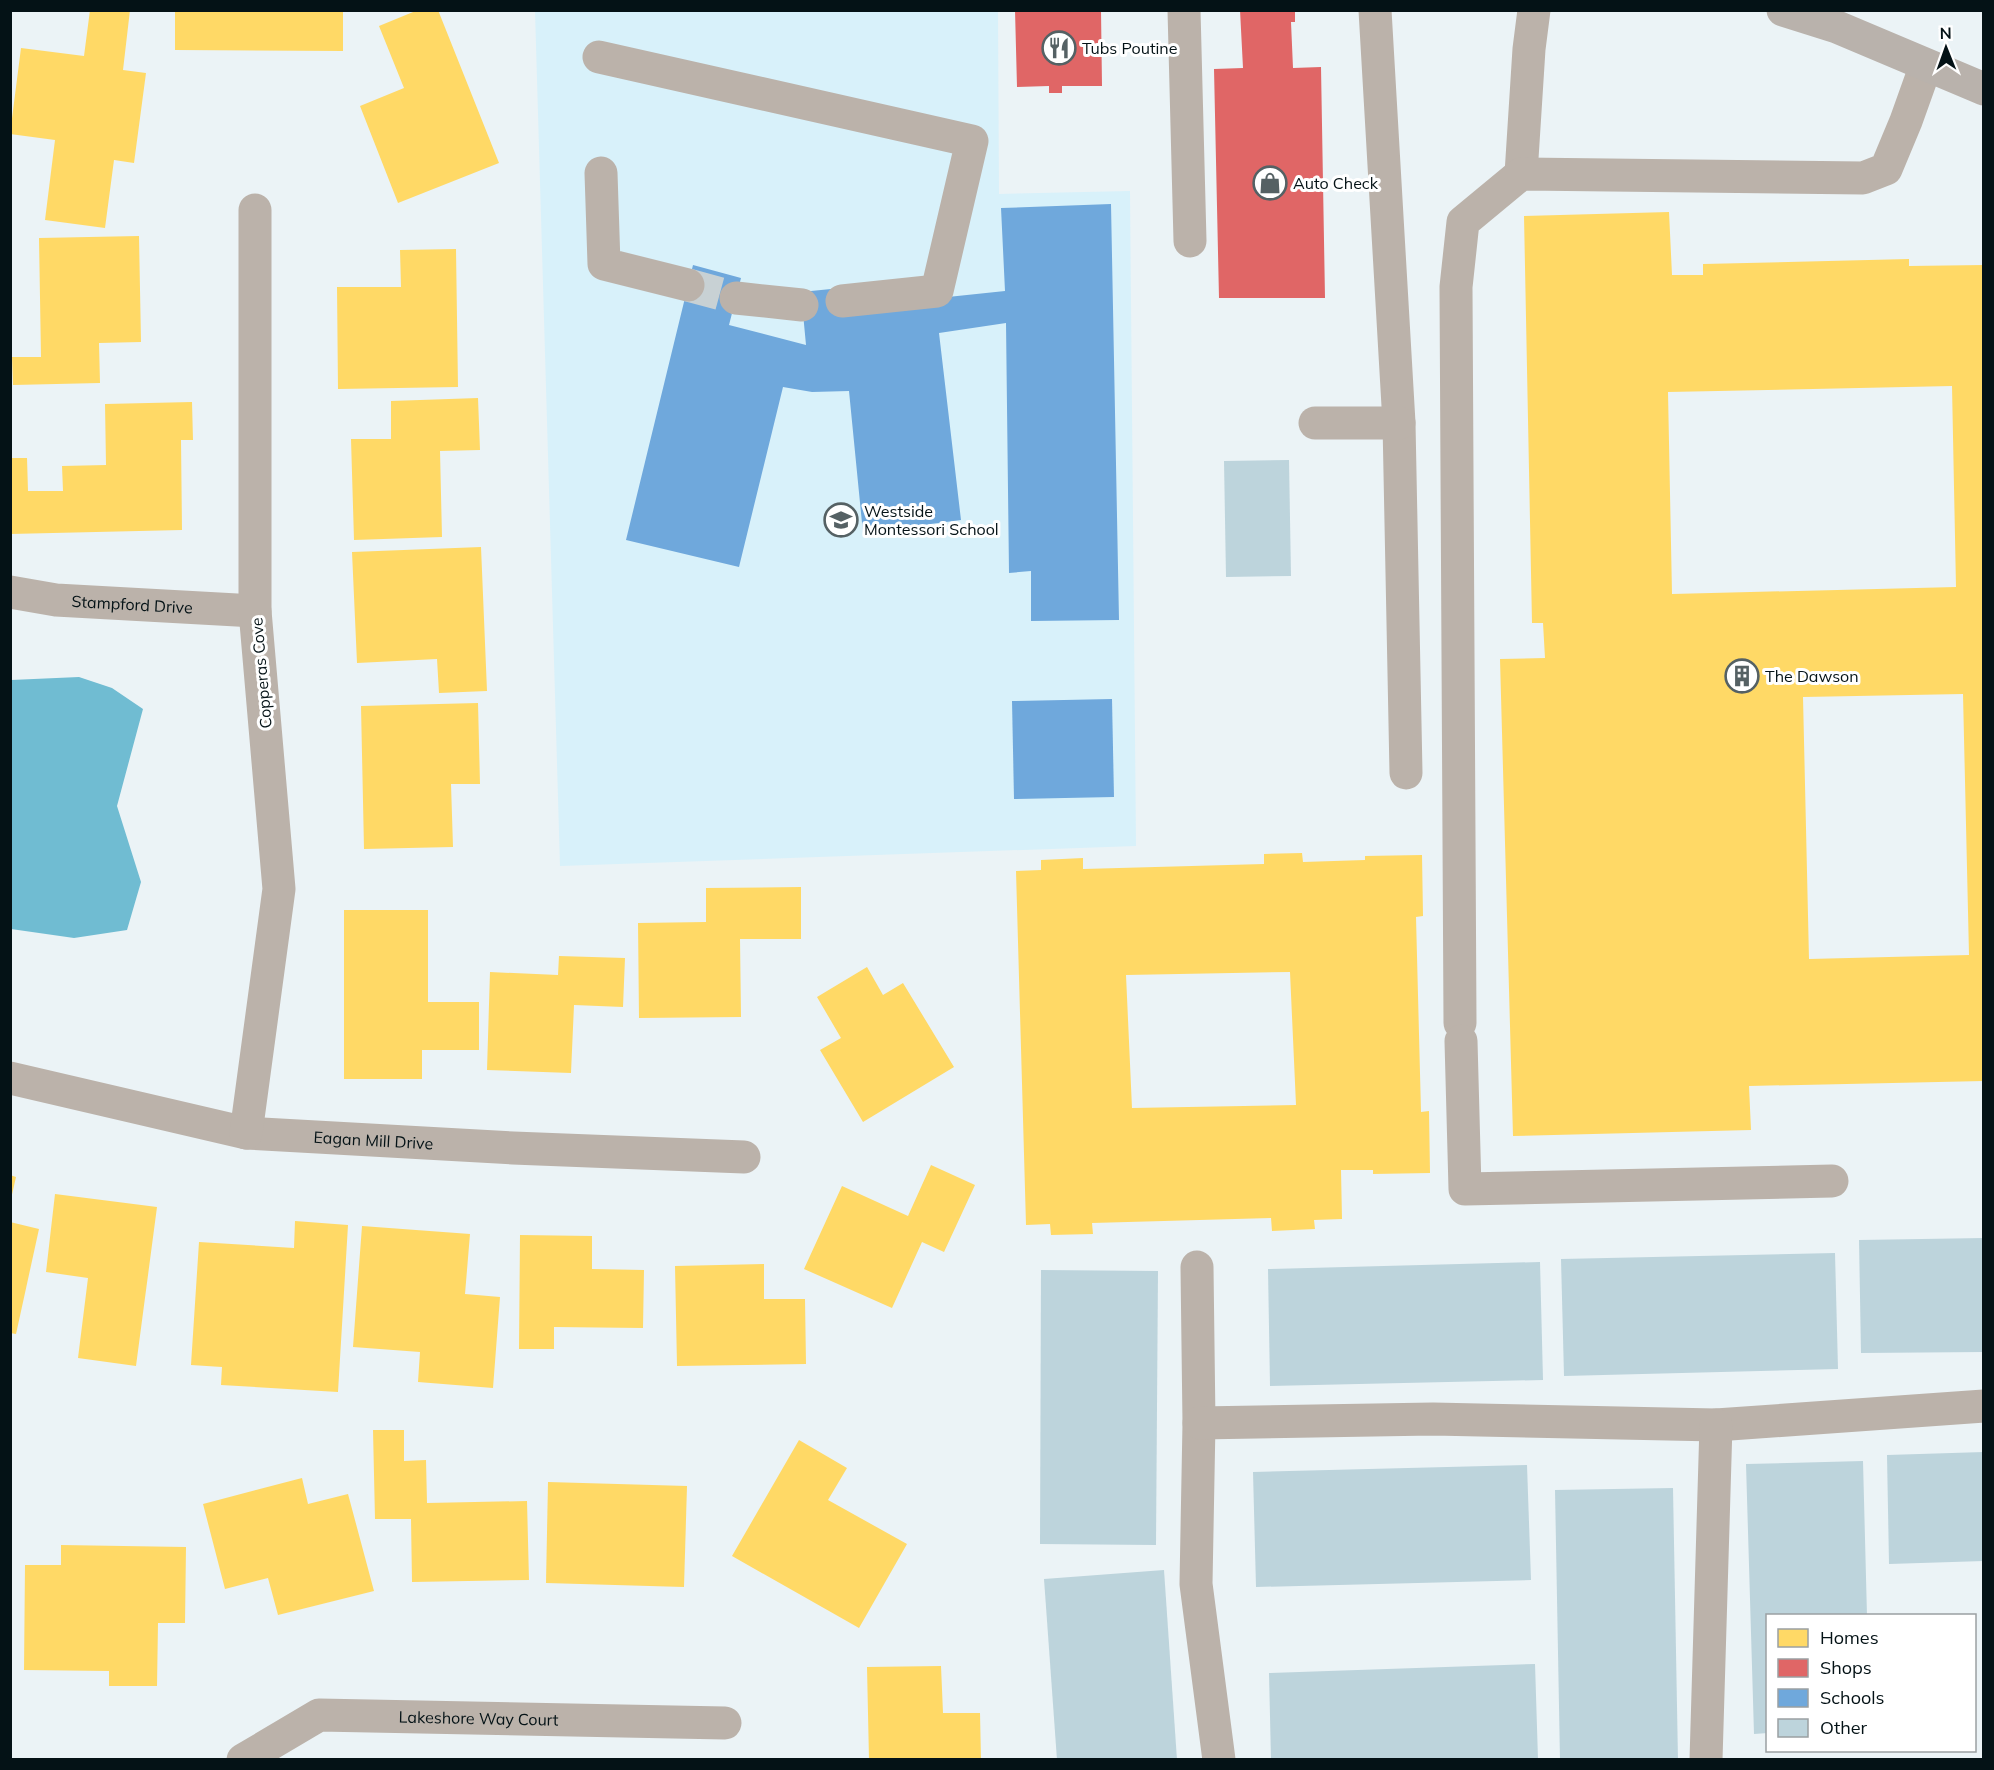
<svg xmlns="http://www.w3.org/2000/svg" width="1994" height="1770" viewBox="0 0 1994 1770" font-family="Mulish,sans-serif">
  <rect width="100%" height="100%" fill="#ebf3f6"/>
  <path fill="#d8f1fa" d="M 535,11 L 998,11 L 999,194 L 1130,191 L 1136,846 L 560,866 Z"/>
  <path fill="#70bcd2" d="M 79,677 L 112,688 L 143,709 L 117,806 L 141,882 L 127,930 L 74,938 L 11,929 L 11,680 Z"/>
  <g fill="#ffd966" fill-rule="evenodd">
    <path d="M 90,10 L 130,10 L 123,70 L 146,73 L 134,163 L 114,160 L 105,228 L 45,220 L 55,140 L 10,134 L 21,48 L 84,56 Z"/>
    <path d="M 175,10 L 343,10 L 343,51 L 175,50 Z"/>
    <path d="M 418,10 L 438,10 L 499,163 L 398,203 L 360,106 L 404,88 L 379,26 Z"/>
    <path d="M 1669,212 L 1672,275 L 1703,275 L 1703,264 L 1909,259 L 1909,266 L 1984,265 L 1984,1081 L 1749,1086 L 1751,1130 L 1513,1136 L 1500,659 L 1545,658 L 1543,623 L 1532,623 L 1524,216 ZM 1952,386 L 1956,587 L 1672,594 L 1668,392 ZM 1963,694 L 1969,955 L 1809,959 L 1803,697 Z"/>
    <path d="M 139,236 L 141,342 L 99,343 L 100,383 L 13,385 L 12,357 L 41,357 L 39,238 Z"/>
    <path d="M 456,249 L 458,387 L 338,389 L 337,287 L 401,287 L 400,250 Z"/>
    <path d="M 478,398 L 480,450 L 440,451 L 442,537 L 354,540 L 351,439 L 391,439 L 391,401 Z"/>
    <path d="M 192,402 L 193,440 L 181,440 L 182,530 L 10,534 L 10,458 L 27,458 L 28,491 L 63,491 L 62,466 L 106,465 L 105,404 Z"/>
    <path d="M 481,547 L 487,691 L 439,693 L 437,659 L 357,663 L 352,552 Z"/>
    <path d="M 478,703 L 480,784 L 451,784 L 453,847 L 364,849 L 361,706 Z"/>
    <path d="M 1302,853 L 1303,862 L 1365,860 L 1365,856 L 1422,855 L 1423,916 L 1416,917 L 1421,1112 L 1429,1111 L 1430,1173 L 1373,1174 L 1373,1170 L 1341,1170 L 1342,1219 L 1314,1220 L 1315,1229 L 1272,1231 L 1271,1218 L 1092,1223 L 1093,1234 L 1051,1235 L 1050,1224 L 1026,1225 L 1016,871 L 1041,870 L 1041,860 L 1083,858 L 1083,869 L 1264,864 L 1264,854 ZM 1290,972 L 1296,1105 L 1132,1108 L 1126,975 Z"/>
    <path d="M 801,887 L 801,939 L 740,939 L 741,1017 L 639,1018 L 638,923 L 706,922 L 706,888 Z"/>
    <path d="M 344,910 L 428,910 L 428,1002 L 479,1002 L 479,1050 L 422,1050 L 422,1079 L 344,1079 Z"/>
    <path d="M 559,956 L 625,958 L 623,1007 L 574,1005 L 571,1073 L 487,1070 L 490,972 L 558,975 Z"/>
    <path d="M 867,967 L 883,995 L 903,983 L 954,1067 L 863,1122 L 820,1050 L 841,1038 L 817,997 Z"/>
    <path d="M 931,1165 L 975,1185 L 944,1252 L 922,1242 L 892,1308 L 804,1269 L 842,1186 L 908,1216 Z"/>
    <path d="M 10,1175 L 16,1177 L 11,1199 L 10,1199 Z"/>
    <path d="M 55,1194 L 157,1207 L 136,1366 L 78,1358 L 88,1278 L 46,1272 Z"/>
    <path d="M 295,1221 L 348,1225 L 338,1392 L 221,1385 L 222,1367 L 191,1365 L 199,1242 L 294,1248 Z"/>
    <path d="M 10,1222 L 39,1229 L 16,1334 L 10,1333 Z"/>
    <path d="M 362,1226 L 470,1234 L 465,1294 L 500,1297 L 493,1388 L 418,1382 L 420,1352 L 353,1347 Z"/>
    <path d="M 520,1235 L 592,1236 L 592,1269 L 644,1270 L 643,1328 L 554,1327 L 554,1349 L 519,1349 Z"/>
    <path d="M 764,1264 L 764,1299 L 805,1299 L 806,1364 L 677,1366 L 675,1266 Z"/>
    <path d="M 373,1430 L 404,1430 L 404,1461 L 426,1460 L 427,1503 L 527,1501 L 529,1580 L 412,1582 L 411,1519 L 375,1519 Z"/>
    <path d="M 799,1440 L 847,1468 L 828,1500 L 907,1544 L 859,1628 L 732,1556 Z"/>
    <path d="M 302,1478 L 308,1504 L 348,1494 L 374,1591 L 278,1615 L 268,1578 L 225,1589 L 203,1504 Z"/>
    <path d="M 548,1482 L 687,1486 L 684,1587 L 546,1583 Z"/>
    <path d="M 61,1545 L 186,1547 L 185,1623 L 158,1623 L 157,1686 L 109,1686 L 109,1671 L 24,1670 L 25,1565 L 61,1565 Z"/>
    <path d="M 941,1666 L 943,1713 L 980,1713 L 981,1760 L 869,1760 L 867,1667 Z"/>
  </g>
  <g fill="#e06666">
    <path d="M 1015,10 L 1101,10 L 1102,86 L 1062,86 L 1062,93 L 1049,93 L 1049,86 L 1017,87 Z"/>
    <path d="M 1240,10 L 1295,10 L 1295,22 L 1291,22 L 1293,68 L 1321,67 L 1325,298 L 1219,298 L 1214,69 L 1243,68 Z"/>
  </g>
  <g fill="#6fa8dc">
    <path d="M 1111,204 L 1119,620 L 1031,621 L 1031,571 L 1009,573 L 1006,323 L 939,333 L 961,520 L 863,533 L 849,391 L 812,392 L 783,387 L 739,567 L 626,540 L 693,265 L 741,278 L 729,325 L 806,345 L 801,292 L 841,288 L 843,308 L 1005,291 L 1001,208 Z"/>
    <path d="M 1112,699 L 1114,797 L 1014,799 L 1012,701 Z"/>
  </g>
  <g fill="#bdd4dc">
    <path d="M 1289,460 L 1291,576 L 1226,577 L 1224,461 Z"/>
    <path d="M 1984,1238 L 1984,1352 L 1861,1353 L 1859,1240 Z"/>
    <path d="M 1835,1253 L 1838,1369 L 1564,1376 L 1561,1259 Z"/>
    <path d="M 1540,1262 L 1543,1380 L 1270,1386 L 1268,1269 Z"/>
    <path d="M 1041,1270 L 1158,1271 L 1156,1545 L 1040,1544 Z"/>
    <path d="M 1984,1452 L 1984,1561 L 1889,1564 L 1887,1455 Z"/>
    <path d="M 1863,1461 L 1867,1616 L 1768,1616 L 1768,1733 L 1754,1734 L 1746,1464 Z"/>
    <path d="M 1527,1465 L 1531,1580 L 1256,1587 L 1253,1472 Z"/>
    <path d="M 1673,1488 L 1678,1760 L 1560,1760 L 1555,1490 Z"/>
    <path d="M 1164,1570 L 1177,1760 L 1057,1760 L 1044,1579 Z"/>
    <path d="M 1535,1664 L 1538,1760 L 1271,1760 L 1269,1673 Z"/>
  </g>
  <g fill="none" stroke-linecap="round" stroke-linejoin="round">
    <path stroke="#c8d1d4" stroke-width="33" stroke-dasharray="33 16" stroke-linecap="butt" d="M 688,285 L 736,298"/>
    <g stroke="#bbb2aa" stroke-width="33">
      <path d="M 1184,10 L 1190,241"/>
      <path d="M 1375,10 L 1399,423 L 1406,773"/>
      <path d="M 599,57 L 972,141 L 937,291 L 842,301"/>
      <path d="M 601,173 L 604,264 L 688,285"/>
      <path d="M 1521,174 L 1529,49 L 1534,10"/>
      <path d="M 736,298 L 802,305"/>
      <path d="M 1315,423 L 1399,423"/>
      <path id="s1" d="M 10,592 L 56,600 L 255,611"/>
      <path d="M 1460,1023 L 1456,287 L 1463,222 L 1521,174 L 1863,178 L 1886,169 L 1906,121 L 1926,65"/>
      <path d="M 1461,1041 L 1465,1189 L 1832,1181"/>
      <path id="s2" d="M 10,1078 L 246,1133 L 513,1148 L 744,1157"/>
      <path d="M 246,1133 L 279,889 L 255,611 L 255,210"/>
      <path d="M 1197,1267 L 1199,1423 L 1196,1584 L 1219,1760"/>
      <path d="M 1199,1423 L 1433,1419 L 1716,1425 L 1984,1406"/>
      <path id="s3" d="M 243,1760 L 319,1715 L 725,1723"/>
      <path d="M 1706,1760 L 1716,1425"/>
    </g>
    <path stroke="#b9b2ac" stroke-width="33" d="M 1783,10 L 1837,27 L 1984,89"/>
  </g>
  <defs>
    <symbol id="restaurant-ring" viewBox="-11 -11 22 22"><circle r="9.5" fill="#fff" stroke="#556164" stroke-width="1.5"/><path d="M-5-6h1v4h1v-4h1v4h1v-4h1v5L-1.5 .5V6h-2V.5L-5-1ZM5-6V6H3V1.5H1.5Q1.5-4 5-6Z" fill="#556164"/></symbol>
    <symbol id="shop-ring" viewBox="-11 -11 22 22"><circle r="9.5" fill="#fff" stroke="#556164" stroke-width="1.5"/><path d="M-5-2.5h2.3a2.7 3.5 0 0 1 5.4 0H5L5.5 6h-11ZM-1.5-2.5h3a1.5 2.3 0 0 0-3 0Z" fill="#556164"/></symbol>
    <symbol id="school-ring" viewBox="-11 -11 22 22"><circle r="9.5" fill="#fff" stroke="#556164" stroke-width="1.5"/><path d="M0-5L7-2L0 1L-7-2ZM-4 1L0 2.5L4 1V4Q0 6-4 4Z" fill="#556164"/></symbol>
    <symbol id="building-ring" viewBox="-11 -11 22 22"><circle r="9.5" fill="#fff" stroke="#556164" stroke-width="1.5"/><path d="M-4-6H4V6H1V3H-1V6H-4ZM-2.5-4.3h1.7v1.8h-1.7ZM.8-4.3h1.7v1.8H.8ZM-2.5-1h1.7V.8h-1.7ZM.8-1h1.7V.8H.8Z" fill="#556164"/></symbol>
  </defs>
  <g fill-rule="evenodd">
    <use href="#restaurant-ring" x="1040" y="29" width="38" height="38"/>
    <use href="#shop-ring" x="1251" y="164" width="38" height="38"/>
    <use href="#school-ring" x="822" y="501" width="38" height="38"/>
    <use href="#building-ring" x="1723" y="657" width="38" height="38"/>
  </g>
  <g text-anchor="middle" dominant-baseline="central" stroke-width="6" stroke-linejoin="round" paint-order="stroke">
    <g font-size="16" fill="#041216" stroke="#fff" text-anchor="start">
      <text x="1082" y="48">Tubs Poutine</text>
      <text x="1293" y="183">Auto Check</text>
      <text x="864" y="511">Westside<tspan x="864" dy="18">Montessori School</tspan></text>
      <text x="1765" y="676">The Dawson</text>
    </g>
    <g font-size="16" fill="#041216" stroke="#fff">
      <text stroke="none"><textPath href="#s1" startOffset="123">Stampford Drive</textPath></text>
      <text transform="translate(261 673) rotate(-95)">Copperas Cove</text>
      <text stroke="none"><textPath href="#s2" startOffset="370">Eagan Mill Drive</textPath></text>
      <text stroke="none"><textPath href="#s3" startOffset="248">Lakeshore Way Court</textPath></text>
    </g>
  </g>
  <rect width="1994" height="1770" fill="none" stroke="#041216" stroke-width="24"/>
  <rect x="1766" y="1614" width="210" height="138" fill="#ffffff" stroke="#9ba0a2" stroke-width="1.5"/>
  <rect x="1778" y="1629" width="30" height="18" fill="#ffd966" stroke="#9ba0a2" stroke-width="1.5"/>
  <text x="1820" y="1644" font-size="18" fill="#041216">Homes</text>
  <rect x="1778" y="1659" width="30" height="18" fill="#e06666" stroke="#9ba0a2" stroke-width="1.5"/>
  <text x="1820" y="1674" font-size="18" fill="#041216">Shops</text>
  <rect x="1778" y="1689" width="30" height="18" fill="#6fa8dc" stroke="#9ba0a2" stroke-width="1.5"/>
  <text x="1820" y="1704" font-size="18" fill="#041216">Schools</text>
  <rect x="1778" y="1719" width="30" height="18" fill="#bdd4dc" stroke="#9ba0a2" stroke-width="1.5"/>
  <text x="1820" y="1734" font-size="18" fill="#041216">Other</text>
  <g transform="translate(1946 48) rotate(359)" stroke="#ffffff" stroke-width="4.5" paint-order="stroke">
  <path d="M0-4.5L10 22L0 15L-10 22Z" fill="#041216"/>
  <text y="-9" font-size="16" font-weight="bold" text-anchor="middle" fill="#041216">N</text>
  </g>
</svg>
